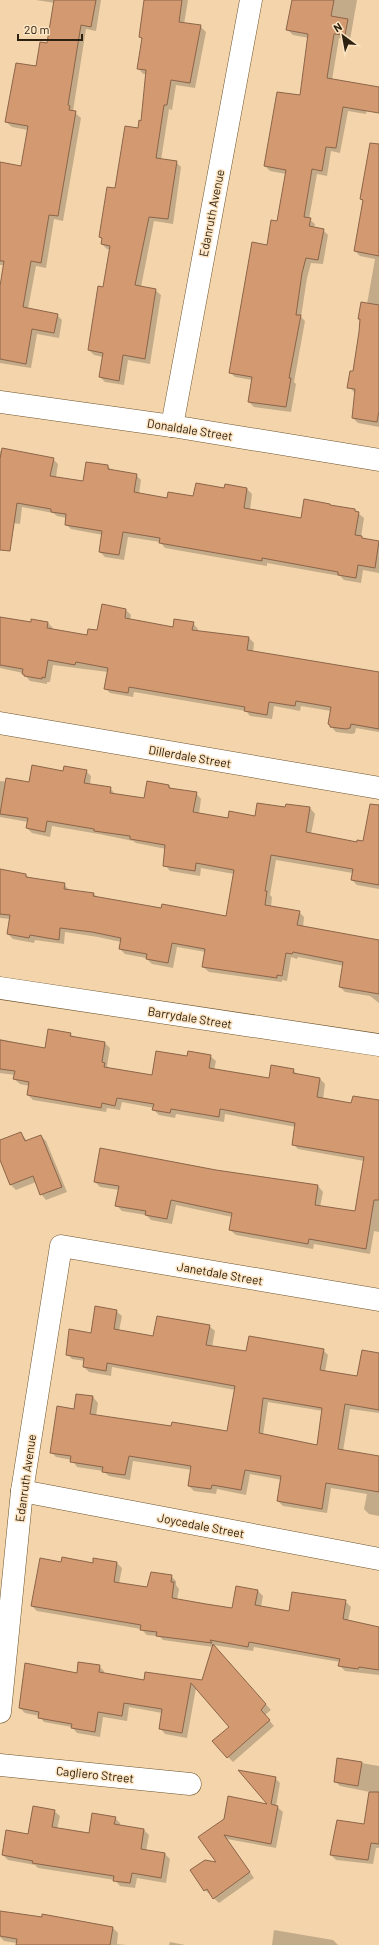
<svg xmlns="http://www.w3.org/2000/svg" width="379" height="1945" viewBox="0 0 379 1945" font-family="Barlow,sans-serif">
  <rect width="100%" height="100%" fill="#f4d5ab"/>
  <g fill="#0003" fill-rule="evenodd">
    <path d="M 36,0 L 101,0 L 96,31 L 86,29 L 73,111 L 81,118 L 63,221 L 54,219 L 46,268 L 36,266 L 28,309 L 57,315 L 62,320 L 59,338 L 37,334 L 31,368 L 0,363 L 0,293 L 4,265 L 0,265 L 0,163 L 22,167 L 28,130 L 12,127 L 6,122 L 48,45 L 55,3 Z"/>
    <path d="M 146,0 L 188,0 L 184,24 L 200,26 L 206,32 L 195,88 L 176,85 L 172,110 L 169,109 L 161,160 L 176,162 L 181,167 L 173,224 L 154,221 L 141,287 L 155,290 L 161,295 L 150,364 L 128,360 L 124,385 L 105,382 L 100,377 L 103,357 L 94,355 L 89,350 L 104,288 L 110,250 L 107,249 L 102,244 L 102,239 L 100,237 L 142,122 L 147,74 L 143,74 L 138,68 L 143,40 L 140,37 Z"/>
    <path d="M 297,0 L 357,0 L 350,40 L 339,38 L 332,80 L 370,90 L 366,114 L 348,111 L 340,153 L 331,151 L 327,176 L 317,174 L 309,219 L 315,224 L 314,228 L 323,230 L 328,235 L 323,264 L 311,263 L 307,278 L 301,317 L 305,321 L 294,382 L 296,384 L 291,412 L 254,407 L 249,402 L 252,380 L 235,377 L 230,372 L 268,246 L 278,222 L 286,174 L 270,171 L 265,166 L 301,97 L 309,38 L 293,35 L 288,30 Z"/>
    <path d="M 379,145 L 379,427 L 358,423 L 353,418 L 355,393 L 349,387 L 353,372 L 361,321 L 359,319 L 367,304 L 375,259 L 360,256 L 355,251 L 364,201 L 361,199 Z"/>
    <path d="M 0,451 L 53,459 L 58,464 L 56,477 L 83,482 L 108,466 L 112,471 L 136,475 L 141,480 L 139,494 L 168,499 L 194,498 L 225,489 L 226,485 L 247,489 L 252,494 L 250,510 L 302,519 L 330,504 L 332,507 L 354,510 L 364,518 L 361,537 L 364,539 L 379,542 L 379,573 L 363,570 L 361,583 L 344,580 L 340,576 L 267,563 L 267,566 L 165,548 L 160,542 L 128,537 L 124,560 L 105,557 L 100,552 L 103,535 L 71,529 L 66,524 L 67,518 L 57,516 L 53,513 L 22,507 L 20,524 L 0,521 Z"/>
    <path d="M 102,606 L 126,610 L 131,615 L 130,620 L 174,628 L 193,623 L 198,629 L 198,631 L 249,638 L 254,643 L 253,652 L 379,672 L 379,732 L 356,728 L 355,733 L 352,734 L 336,732 L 329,724 L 331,711 L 301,706 L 300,711 L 274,706 L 272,719 L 250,716 L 246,711 L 134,692 L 133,697 L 110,693 L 105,688 L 108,672 L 53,665 L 50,682 L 47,682 L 47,684 L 30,681 L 23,673 L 0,668 L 0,618 L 31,623 L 48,623 L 53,628 L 52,630 L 88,636 L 98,631 Z"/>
    <path d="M 86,771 L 91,776 L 90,785 L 110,788 L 115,794 L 145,799 L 169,786 L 172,789 L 196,793 L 201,799 L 199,814 L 228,819 L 256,817 L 286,808 L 310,808 L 315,814 L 311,834 L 357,843 L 364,842 L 379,821 L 379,889 L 357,885 L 352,880 L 353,873 L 276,860 L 270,895 L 272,897 L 271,907 L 299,912 L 304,917 L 303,927 L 379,940 L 379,1003 L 370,996 L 345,992 L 340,987 L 344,966 L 298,957 L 297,959 L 291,957 L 287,981 L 282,980 L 282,982 L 209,972 L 203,967 L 206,952 L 177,947 L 173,968 L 152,964 L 146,958 L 125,954 L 120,949 L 121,942 L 98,937 L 65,932 L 64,944 L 35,940 L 34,943 L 13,939 L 8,934 L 11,919 L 0,918 L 0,870 L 26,875 L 30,879 L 64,884 L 69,890 L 94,894 L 98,898 L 162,910 L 227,917 L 234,874 L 201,868 L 200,876 L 170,871 L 165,865 L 166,849 L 136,843 L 133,841 L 99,834 L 52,826 L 50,837 L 32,833 L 27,828 L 28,822 L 0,817 L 0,781 L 30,784 L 64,772 Z"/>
    <path d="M 70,1034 L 75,1038 L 105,1043 L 110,1048 L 107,1066 L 110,1069 L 153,1076 L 188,1057 L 210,1056 L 216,1061 L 214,1070 L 270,1079 L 293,1070 L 298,1075 L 320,1079 L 325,1084 L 323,1099 L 352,1104 L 379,1101 L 379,1232 L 374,1231 L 370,1254 L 314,1244 L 313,1249 L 236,1235 L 230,1230 L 232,1217 L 176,1205 L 172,1224 L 151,1220 L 146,1215 L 122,1211 L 116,1205 L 119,1190 L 100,1187 L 95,1182 L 216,1171 L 318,1186 L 323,1192 L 320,1207 L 356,1213 L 364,1161 L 298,1149 L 293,1144 L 296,1127 L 225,1114 L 224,1122 L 176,1114 L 175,1118 L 159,1115 L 154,1110 L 154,1108 L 122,1102 L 120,1110 L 107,1108 L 106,1112 L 33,1100 L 28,1095 L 29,1086 L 20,1084 L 14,1079 L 15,1075 L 0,1073 L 0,1039 L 46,1049 Z"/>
    <path d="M 21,1133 L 27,1141 L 41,1136 L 46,1141 L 67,1192 L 46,1200 L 41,1194 L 36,1182 L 16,1190 L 11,1185 L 0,1157 L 0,1141 Z"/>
    <path d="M 116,1311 L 122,1316 L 119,1331 L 154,1337 L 209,1326 L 215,1331 L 212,1347 L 247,1353 L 323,1350 L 328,1355 L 325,1372 L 358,1378 L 379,1354 L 379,1413 L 350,1409 L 343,1451 L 379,1457 L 379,1516 L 369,1514 L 364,1509 L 367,1494 L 331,1488 L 327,1513 L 283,1506 L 278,1501 L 282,1480 L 250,1474 L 246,1495 L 217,1489 L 216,1494 L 194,1491 L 189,1486 L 192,1470 L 133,1461 L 130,1480 L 109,1476 L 103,1471 L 77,1467 L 72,1460 L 56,1457 L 51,1452 L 93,1397 L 98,1403 L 96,1416 L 172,1428 L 228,1433 L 235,1390 L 112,1367 L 111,1376 L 89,1372 L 84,1367 L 85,1361 L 72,1359 L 67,1354 ZM 268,1402 L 323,1411 L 317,1446 L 263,1435 Z"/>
    <path d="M 62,1563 L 117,1563 L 122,1568 L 119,1584 L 148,1589 L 171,1576 L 176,1581 L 176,1585 L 179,1589 L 177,1600 L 233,1609 L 257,1590 L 263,1596 L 261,1607 L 290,1612 L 345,1601 L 351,1607 L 348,1621 L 379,1627 L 379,1675 L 345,1671 L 339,1665 L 340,1662 L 254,1647 L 253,1651 L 213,1645 L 271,1710 L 265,1715 L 274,1726 L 233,1762 L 228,1757 L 230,1727 L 196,1688 L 187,1738 L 165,1734 L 160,1728 L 162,1713 L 129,1707 L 127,1721 L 103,1717 L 100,1737 L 77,1733 L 72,1727 L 44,1722 L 39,1716 L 25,1713 L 20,1708 L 77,1674 L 99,1666 L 104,1671 L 104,1674 L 145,1681 L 202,1682 L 213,1647 L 163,1640 L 159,1636 L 147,1635 L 141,1629 L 37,1611 L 32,1606 Z"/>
    <path d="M 338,1759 L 379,1766 L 379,1848 L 376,1848 L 373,1864 L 336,1860 L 331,1855 L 338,1821 L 365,1825 L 370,1792 L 340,1786 L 335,1781 Z"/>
    <path d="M 275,1778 L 280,1783 L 276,1806 L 283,1812 L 276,1848 L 227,1839 L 254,1878 L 219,1903 L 205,1890 L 218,1863 L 200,1837 L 270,1805 Z"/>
    <path d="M 54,1811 L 60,1816 L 57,1829 L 90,1834 L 115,1818 L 120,1823 L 120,1826 L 144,1830 L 149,1835 L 146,1851 L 165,1854 L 170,1859 L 166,1883 L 137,1878 L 135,1888 L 120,1886 L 115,1880 L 38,1868 L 35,1865 L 8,1860 L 3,1855 L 29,1835 Z"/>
    <path d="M 0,1922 L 113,1928 L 118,1933 L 117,1944 L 126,1945 L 17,1945 L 17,1943 L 4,1941 L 0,1937 Z"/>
    <path d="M 274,1930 L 333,1940 L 338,1945 L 272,1945 Z"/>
    <path d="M 170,1942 L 185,1945 L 169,1945 Z"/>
  </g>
  <g fill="#d39971" stroke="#8c6549" fill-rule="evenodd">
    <path d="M 54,0 L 96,0 L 91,27 L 81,25 L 68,105 L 70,106 L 69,110 L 76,111 L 58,216 L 49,215 L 41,263 L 31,261 L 23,307 L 58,314 L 54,333 L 32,329 L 26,364 L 0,359 L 0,286 L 4,261 L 0,261 L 0,162 L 21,166 L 28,126 L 5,122 L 16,63 L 36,66 L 40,42 L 47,43 Z"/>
    <path d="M 144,0 L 182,0 L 179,22 L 201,25 L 190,83 L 171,80 L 167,105 L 164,105 L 156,158 L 177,161 L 168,219 L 149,217 L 135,285 L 156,289 L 145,359 L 123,355 L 119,381 L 99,377 L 103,353 L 88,350 L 98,286 L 103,287 L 110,246 L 101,244 L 102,238 L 99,237 L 107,187 L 115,188 L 125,126 L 138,128 L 139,120 L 141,121 L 146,70 L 137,69 L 142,38 L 139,37 Z"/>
    <path d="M 292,0 L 334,0 L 331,16 L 348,19 L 345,35 L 334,34 L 327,78 L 379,87 L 379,113 L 343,107 L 336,148 L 326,147 L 322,171 L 312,169 L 304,217 L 311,218 L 309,226 L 324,229 L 318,260 L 306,258 L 302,273 L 296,315 L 301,315 L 289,378 L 291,378 L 286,407 L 248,402 L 252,377 L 229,373 L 252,242 L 267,245 L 271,220 L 277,221 L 286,170 L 264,166 L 277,92 L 300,95 L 308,34 L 286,30 Z"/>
    <path d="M 370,143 L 379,144 L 379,256 L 354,251 L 363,200 L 360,199 Z"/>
    <path d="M 361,302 L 379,305 L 379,411 L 377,422 L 352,418 L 355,389 L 347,388 L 350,371 L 353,371 L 359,332 L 360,319 L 358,319 Z"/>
    <path d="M 2,448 L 54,458 L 50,476 L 83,481 L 86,462 L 108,465 L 108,469 L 137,474 L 134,492 L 167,498 L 168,492 L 193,496 L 196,483 L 224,488 L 225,484 L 247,488 L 244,508 L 301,518 L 304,499 L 330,504 L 330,505 L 355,509 L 355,511 L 359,512 L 355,535 L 362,536 L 362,538 L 379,541 L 375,568 L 358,565 L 356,578 L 338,575 L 338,572 L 262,558 L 262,561 L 159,543 L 160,538 L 123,532 L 119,555 L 99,552 L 102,531 L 65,525 L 66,514 L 51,512 L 51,509 L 17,503 L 10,551 L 0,550 L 0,459 Z"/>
    <path d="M 102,604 L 126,609 L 125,618 L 173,627 L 174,619 L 194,622 L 192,630 L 249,637 L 247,650 L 379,672 L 379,729 L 351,724 L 350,728 L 346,729 L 330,727 L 330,725 L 328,724 L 331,707 L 296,701 L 295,706 L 269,702 L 267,715 L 244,711 L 245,707 L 129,687 L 128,693 L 104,689 L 108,668 L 76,662 L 75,665 L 48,660 L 45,678 L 42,677 L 42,679 L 24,676 L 24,674 L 22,674 L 23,669 L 0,665 L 0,617 L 31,622 L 31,619 L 48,622 L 47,628 L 87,635 L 88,629 L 97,630 Z"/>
    <path d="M 32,765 L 63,771 L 64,766 L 87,770 L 84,783 L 111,787 L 110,793 L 144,798 L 147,781 L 169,785 L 169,788 L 197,792 L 193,812 L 228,818 L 229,811 L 255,816 L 257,803 L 285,807 L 286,804 L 310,807 L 306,832 L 357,842 L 357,840 L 363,841 L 370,804 L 379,805 L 379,885 L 351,880 L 353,869 L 271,855 L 265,891 L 267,891 L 265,905 L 300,911 L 297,925 L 379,940 L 379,994 L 339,987 L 343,962 L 293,952 L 292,954 L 286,953 L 282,976 L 277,975 L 277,978 L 202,967 L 205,949 L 172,943 L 168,963 L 146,959 L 147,954 L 119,949 L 121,938 L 92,932 L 60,928 L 59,940 L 30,935 L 29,938 L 7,934 L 10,915 L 0,914 L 0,869 L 26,874 L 26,877 L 65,883 L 64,889 L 94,893 L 93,896 L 161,908 L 162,904 L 226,916 L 234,870 L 196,863 L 195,871 L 163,866 L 165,845 L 130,839 L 130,836 L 94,831 L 94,829 L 47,821 L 45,832 L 26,828 L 28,818 L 0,814 L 6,778 L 29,782 Z"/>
    <path d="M 48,1029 L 71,1033 L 70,1036 L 105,1042 L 102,1062 L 105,1063 L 104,1067 L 152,1075 L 156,1051 L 187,1056 L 188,1051 L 211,1055 L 209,1068 L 269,1078 L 271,1065 L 294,1069 L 293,1073 L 320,1078 L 317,1097 L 351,1103 L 353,1096 L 379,1100 L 379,1200 L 374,1200 L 366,1249 L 309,1239 L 308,1244 L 229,1230 L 232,1213 L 171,1200 L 167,1219 L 145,1215 L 146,1211 L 115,1206 L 119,1186 L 94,1182 L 100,1148 L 216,1170 L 318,1185 L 315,1205 L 355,1211 L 364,1157 L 292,1145 L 295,1123 L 220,1109 L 219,1117 L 171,1109 L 170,1113 L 152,1110 L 154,1104 L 117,1098 L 115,1106 L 102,1103 L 101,1108 L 27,1095 L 29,1082 L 13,1079 L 15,1071 L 0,1069 L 0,1040 L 45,1048 Z"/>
    <path d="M 21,1132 L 25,1141 L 41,1135 L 62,1187 L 40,1195 L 33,1176 L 10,1185 L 0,1160 L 0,1140 Z"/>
    <path d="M 95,1306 L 117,1310 L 114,1329 L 153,1336 L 157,1316 L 210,1325 L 206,1345 L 246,1351 L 249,1336 L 324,1349 L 320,1370 L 357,1376 L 362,1350 L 379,1353 L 379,1410 L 345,1404 L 338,1449 L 379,1456 L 379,1492 L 326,1483 L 322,1509 L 277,1501 L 281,1476 L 245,1470 L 241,1490 L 212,1485 L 211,1489 L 188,1486 L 191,1466 L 129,1456 L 125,1475 L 102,1472 L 103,1467 L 70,1462 L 71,1456 L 50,1453 L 57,1406 L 74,1409 L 76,1394 L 93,1396 L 90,1414 L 171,1426 L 172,1422 L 227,1431 L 235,1386 L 107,1363 L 106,1371 L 83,1367 L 84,1358 L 66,1355 L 69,1329 L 91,1333 ZM 263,1398 L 322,1408 L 317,1445 L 259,1433 Z"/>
    <path d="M 62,1557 L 93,1563 L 93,1558 L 117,1562 L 114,1582 L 147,1587 L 151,1572 L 172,1575 L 171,1582 L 174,1582 L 172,1598 L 206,1604 L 232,1608 L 236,1586 L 258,1590 L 255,1605 L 289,1611 L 292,1592 L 346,1600 L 343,1619 L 379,1627 L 379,1670 L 359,1667 L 358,1669 L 338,1666 L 340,1659 L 249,1642 L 248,1647 L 210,1640 L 212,1643 L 156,1636 L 157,1632 L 140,1630 L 141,1625 L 31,1606 L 40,1558 L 61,1562 Z"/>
    <path d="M 213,1644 L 266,1704 L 261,1710 L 270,1720 L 227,1758 L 212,1741 L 229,1727 L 191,1683 L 182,1733 L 159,1729 L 162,1709 L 124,1703 L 122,1716 L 98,1712 L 95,1732 L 71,1728 L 72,1724 L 38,1718 L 39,1712 L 19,1708 L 25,1663 L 77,1673 L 78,1662 L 100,1665 L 99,1672 L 144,1680 L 145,1672 L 202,1680 Z"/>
    <path d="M 337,1758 L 362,1762 L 358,1786 L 334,1782 Z"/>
    <path d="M 238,1770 L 276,1777 L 271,1804 L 278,1806 L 271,1844 L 224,1835 L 250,1872 L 213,1899 L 207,1889 L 204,1891 L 190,1870 L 205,1860 L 216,1862 L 198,1837 L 224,1819 L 228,1796 L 267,1804 Z"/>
    <path d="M 369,1792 L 379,1792 L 379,1844 L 371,1843 L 368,1860 L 330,1855 L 337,1820 L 364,1824 Z"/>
    <path d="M 33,1806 L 55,1810 L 52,1827 L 89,1833 L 92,1813 L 116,1817 L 114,1824 L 144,1829 L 141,1849 L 165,1853 L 161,1878 L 132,1873 L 130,1883 L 113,1881 L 114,1876 L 32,1863 L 33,1861 L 2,1855 L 6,1830 L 28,1834 Z"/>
    <path d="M 0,1911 L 42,1917 L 42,1914 L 113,1927 L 110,1945 L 16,1945 L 17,1939 L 0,1936 Z"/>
  </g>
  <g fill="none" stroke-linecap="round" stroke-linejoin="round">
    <defs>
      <g id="minor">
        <path d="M 0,402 L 172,426 L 379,460"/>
        <path d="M 172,426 L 251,0"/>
        <path d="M 0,723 L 379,788"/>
        <path d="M 0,988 L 379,1045"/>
        <path d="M 22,1491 L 379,1559"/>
        <path d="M 0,1712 L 22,1491 L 61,1246 L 379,1300"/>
        <path d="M 0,1765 L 190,1784"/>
      </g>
    </defs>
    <use href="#minor" stroke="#6e532d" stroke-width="23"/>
    <use href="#minor" stroke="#fff" stroke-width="22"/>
  </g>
  <g text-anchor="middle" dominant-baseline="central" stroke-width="3" stroke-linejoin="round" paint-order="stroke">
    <g font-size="12" fill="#2d2212" stroke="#fde4c2">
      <text transform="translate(211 213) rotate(-79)">Edanruth Avenue</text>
      <text transform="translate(190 429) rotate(9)">Donaldale Street</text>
      <text transform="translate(190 756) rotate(10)">Dillerdale Street</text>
      <text transform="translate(190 1017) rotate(9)">Barrydale Street</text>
      <text transform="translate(220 1273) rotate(10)">Janetdale Street</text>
      <text transform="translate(25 1478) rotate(-82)">Edanruth Avenue</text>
      <text transform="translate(201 1525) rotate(11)">Joycedale Street</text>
      <text transform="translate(95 1774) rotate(6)">Cagliero Street</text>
    </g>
  </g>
  <g transform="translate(343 36) rotate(328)" stroke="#fde4c2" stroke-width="3" paint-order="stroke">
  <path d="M0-3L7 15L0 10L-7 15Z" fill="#2d2212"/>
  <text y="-6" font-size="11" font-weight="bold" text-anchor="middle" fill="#2d2212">N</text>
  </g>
  <path d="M18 34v6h64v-6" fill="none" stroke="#2d2212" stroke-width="2"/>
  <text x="24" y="34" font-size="12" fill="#2d2212" stroke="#fde4c2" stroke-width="3" paint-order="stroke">20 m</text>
</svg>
